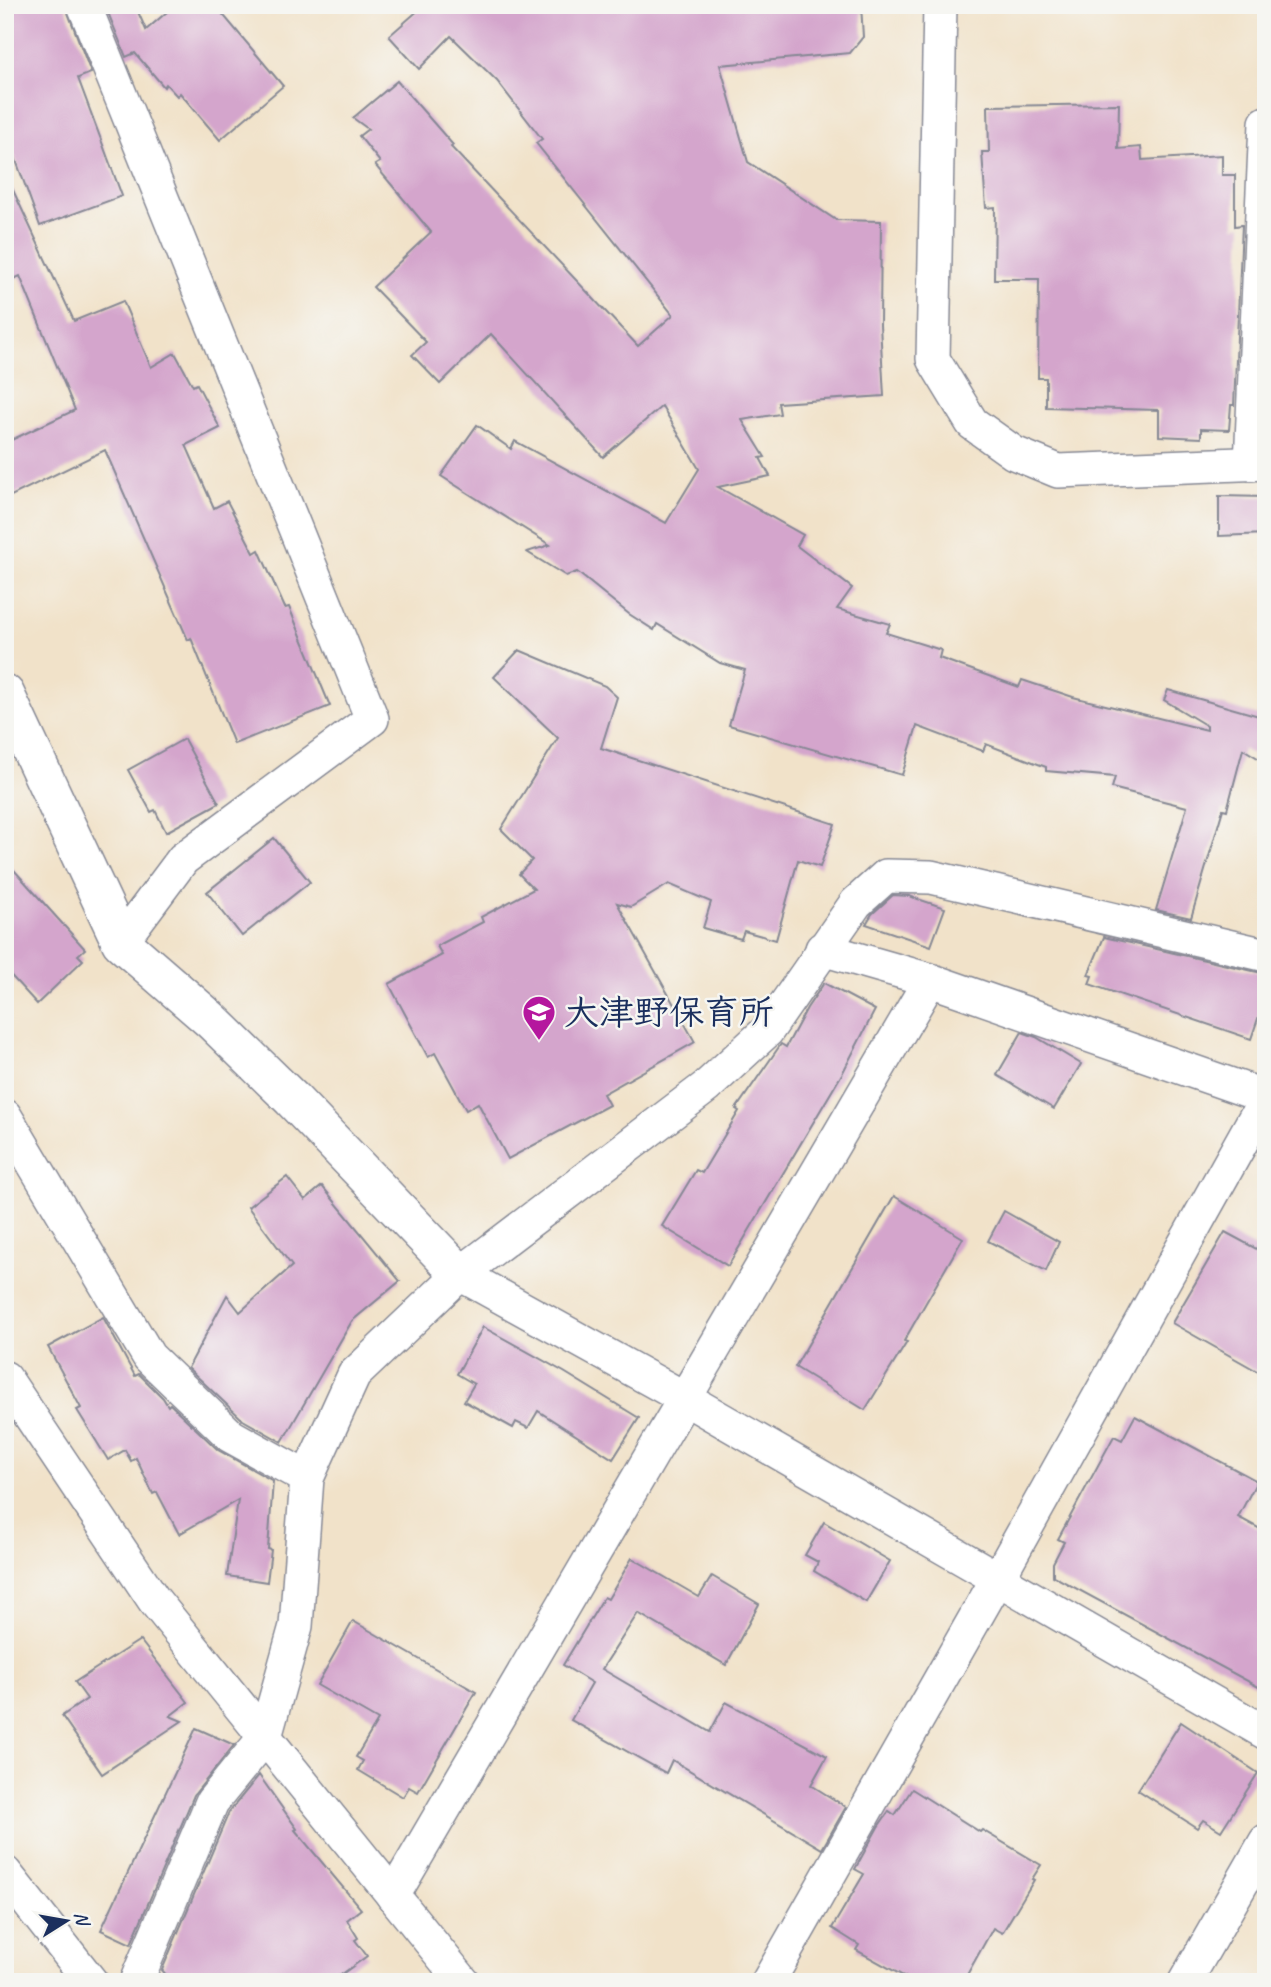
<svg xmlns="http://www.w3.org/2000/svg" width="1271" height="1987" viewBox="0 0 1271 1987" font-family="Caveat,'Klee One',sans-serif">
  <rect width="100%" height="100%" fill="#f6f6f2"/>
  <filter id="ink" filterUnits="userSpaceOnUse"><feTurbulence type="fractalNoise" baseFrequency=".0143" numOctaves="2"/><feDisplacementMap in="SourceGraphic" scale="14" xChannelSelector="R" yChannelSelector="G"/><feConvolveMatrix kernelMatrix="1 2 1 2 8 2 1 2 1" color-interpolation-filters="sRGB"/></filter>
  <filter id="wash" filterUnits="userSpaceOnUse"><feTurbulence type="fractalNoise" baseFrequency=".00686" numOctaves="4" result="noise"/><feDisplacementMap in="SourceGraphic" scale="28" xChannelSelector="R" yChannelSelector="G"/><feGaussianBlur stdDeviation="1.57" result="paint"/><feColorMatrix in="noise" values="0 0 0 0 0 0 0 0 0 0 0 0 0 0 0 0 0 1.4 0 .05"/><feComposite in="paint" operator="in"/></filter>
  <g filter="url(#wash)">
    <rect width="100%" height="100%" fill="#f1e2c9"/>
    <g id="blocks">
      <g fill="#d4a5cc">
        <path d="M 5,5 L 65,5 L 91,73 L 78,78 L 122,196 L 40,226 L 5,130 Z"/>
        <path d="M 105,5 L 135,5 L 146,30 L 175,5 L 215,5 L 283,86 L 220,140 L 180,93 L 177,96 L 166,84 L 164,87 L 135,53 L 126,57 Z"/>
        <path d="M 418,5 L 861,5 L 863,37 L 850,53 L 720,65 L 748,162 L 836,220 L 881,221 L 880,325 L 884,396 L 778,403 L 780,414 L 742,420 L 765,457 L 760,458 L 770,476 L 718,487 L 803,535 L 797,546 L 852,588 L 837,609 L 890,624 L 886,633 L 941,650 L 939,658 L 1019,687 L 1022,680 L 1073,697 L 1207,730 L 1207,726 L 1164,700 L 1168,690 L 1266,718 L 1266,763 L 1243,749 L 1227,810 L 1223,809 L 1191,918 L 1156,910 L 1187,807 L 1112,788 L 1115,777 L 1046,771 L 1046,767 L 986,744 L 983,751 L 917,726 L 902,775 L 729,725 L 745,670 L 720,663 L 657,624 L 654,630 L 629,614 L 577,572 L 566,576 L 527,552 L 550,545 L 441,476 L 477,425 L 511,449 L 515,441 L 666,523 L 699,469 L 662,406 L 603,457 L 491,334 L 440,384 L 412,355 L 426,342 L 373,287 L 431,232 L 375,165 L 380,162 L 359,136 L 368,129 L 353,118 L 397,81 L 453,145 L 451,147 L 638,346 L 673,315 L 536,143 L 542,139 L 497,81 L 451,36 L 419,69 L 389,36 L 421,8 Z"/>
        <path d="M 1119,104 L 1118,149 L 1141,147 L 1142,160 L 1222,155 L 1222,175 L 1235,175 L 1235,226 L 1242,225 L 1234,405 L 1231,405 L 1229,430 L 1201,429 L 1201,438 L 1159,436 L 1159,410 L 1046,407 L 1046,378 L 1038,378 L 1039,279 L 994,279 L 995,207 L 986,208 L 982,152 L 989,152 L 988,106 Z"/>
        <path d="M 5,173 L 74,321 L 123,301 L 151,367 L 175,353 L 193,386 L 197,384 L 220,428 L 186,445 L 214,508 L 227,501 L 254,553 L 259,550 L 285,608 L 289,607 L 330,706 L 234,744 L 191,638 L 188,640 L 105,450 L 5,499 L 5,443 L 75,410 L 20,276 L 5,283 Z"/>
        <path d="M 1219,496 L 1266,497 L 1266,534 L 1219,536 Z"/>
        <path d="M 519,650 L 605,686 L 617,697 L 601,748 L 835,824 L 820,867 L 798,860 L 776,940 L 744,931 L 741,939 L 703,928 L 711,902 L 669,884 L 631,907 L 617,903 L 695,1042 L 603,1094 L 609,1105 L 508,1159 L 478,1103 L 466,1110 L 435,1053 L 428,1057 L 389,984 L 442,955 L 437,946 L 483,922 L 481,917 L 534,889 L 519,874 L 532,860 L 501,829 L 558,738 L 494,677 Z"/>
        <path d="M 184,739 L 219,803 L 166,832 L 155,810 L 151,812 L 128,770 Z"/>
        <path d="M 274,838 L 310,882 L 242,936 L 207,892 Z"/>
        <path d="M 5,860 L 85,949 L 78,955 L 83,960 L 37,1004 L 5,969 Z"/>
        <path d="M 893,895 L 909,896 L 945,908 L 931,946 L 866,924 L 872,914 Z"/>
        <path d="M 1104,937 L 1266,974 L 1266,995 L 1251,1039 L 1089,984 L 1092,976 L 1088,975 Z"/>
        <path d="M 824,983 L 875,1010 L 842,1074 L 728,1266 L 662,1226 L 696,1170 L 702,1173 L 739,1111 L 736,1109 L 781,1044 L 786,1047 L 807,1008 Z"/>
        <path d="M 1022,1032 L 1036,1037 L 1081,1064 L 1054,1109 L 997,1075 Z"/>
        <path d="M 287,1177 L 305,1200 L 322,1186 L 400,1281 L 352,1321 L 282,1442 L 243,1420 L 188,1368 L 227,1295 L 240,1312 L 292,1266 L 248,1207 Z"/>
        <path d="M 894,1196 L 963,1238 L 904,1341 L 907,1342 L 865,1410 L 795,1367 Z"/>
        <path d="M 1004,1211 L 1059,1242 L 1046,1271 L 988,1241 Z"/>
        <path d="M 1225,1232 L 1266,1254 L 1266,1376 L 1172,1323 Z"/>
        <path d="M 103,1317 L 135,1376 L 139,1374 L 163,1398 L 168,1406 L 170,1404 L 218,1450 L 273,1481 L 268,1549 L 271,1550 L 267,1582 L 227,1576 L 238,1500 L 179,1534 L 157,1492 L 153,1494 L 136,1458 L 131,1461 L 125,1450 L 108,1460 L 77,1410 L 81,1408 L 48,1347 Z"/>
        <path d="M 483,1327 L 564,1372 L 639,1418 L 613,1459 L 538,1411 L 528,1428 L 516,1422 L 513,1428 L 464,1401 L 474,1384 L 457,1374 Z"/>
        <path d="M 1135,1416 L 1257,1481 L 1238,1517 L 1266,1532 L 1266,1691 L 1053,1576 L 1053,1563 L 1064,1542 L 1058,1539 L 1114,1436 L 1122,1440 Z"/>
        <path d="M 824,1522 L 890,1561 L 866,1602 L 814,1571 L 818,1562 L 805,1555 Z"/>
        <path d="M 632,1558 L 699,1597 L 712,1576 L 759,1604 L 726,1665 L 638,1613 L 602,1669 L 710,1732 L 726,1702 L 827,1756 L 811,1785 L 846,1807 L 822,1849 L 672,1760 L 666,1773 L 571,1720 L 592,1683 L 563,1665 L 604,1597 L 608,1599 Z"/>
        <path d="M 353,1621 L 476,1692 L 418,1792 L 409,1787 L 403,1797 L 358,1770 L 363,1761 L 356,1757 L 378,1720 L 317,1685 Z"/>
        <path d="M 140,1640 L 188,1702 L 170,1716 L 182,1721 L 102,1774 L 62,1716 L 87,1699 L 75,1682 Z"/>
        <path d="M 1181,1722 L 1258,1773 L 1221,1831 L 1203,1820 L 1197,1828 L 1138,1790 Z"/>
        <path d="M 196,1728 L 234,1745 L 194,1795 L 131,1944 L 101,1930 Z"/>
        <path d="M 259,1775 L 297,1829 L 295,1830 L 361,1909 L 347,1920 L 358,1938 L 355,1940 L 367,1956 L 331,1982 L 172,1982 L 162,1970 L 229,1812 Z"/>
        <path d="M 912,1789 L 980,1832 L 982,1830 L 1041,1865 L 1032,1879 L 1034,1880 L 1002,1933 L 993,1928 L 963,1982 L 914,1982 L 856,1950 L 859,1945 L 832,1928 L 864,1874 L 855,1869 L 878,1827 L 889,1811 L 895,1815 Z"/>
      </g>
    </g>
  </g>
  <g filter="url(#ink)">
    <use href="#blocks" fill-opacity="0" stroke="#868894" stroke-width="2"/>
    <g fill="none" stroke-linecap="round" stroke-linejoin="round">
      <defs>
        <g id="minor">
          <path d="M 84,5 L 372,719 L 183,859 L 121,942"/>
          <path d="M 940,5 L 933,359 L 972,423 L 1014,453 L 1058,471 L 1266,463"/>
          <path d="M 1251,464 L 1266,123"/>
          <path d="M 822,949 L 930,980 L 1266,1097"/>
          <path d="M 5,1116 L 149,1357 L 231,1436 L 307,1478"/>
          <path d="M 460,1274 L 684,1398 L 1266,1733"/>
          <path d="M 5,1378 L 154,1600 L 463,1982"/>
          <path d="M 5,1873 L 91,1982"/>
          <path d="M 393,1896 L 930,980"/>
          <path d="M 136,1982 L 212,1802 L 265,1737 L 296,1626 L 307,1478 L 354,1375 L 460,1274 L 706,1087 L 767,1031 L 856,903 L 886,876 L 931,877 L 1266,955"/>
          <path d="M 768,1982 L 998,1578 L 1266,1098"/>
          <path d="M 1185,1982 L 1266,1841"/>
        </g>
        <path id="tertiary" d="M 5,694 L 121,942 L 212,1021 L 292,1099 L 460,1274"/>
      </defs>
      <use href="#minor" stroke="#868894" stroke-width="36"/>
      <use href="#tertiary" stroke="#868894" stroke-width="41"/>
      <use href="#minor" stroke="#fff" stroke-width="33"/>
      <use href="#tertiary" stroke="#fff" stroke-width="38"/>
    </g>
  </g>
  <defs>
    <symbol id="school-pin" viewBox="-11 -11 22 30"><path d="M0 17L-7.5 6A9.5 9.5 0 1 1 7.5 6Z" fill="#b5179e" stroke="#f6f6f2"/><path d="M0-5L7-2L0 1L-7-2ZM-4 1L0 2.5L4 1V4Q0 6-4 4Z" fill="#fff"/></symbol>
  </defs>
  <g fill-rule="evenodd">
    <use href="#school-pin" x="520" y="993" width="38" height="52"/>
  </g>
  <g text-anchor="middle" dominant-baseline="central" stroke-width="5" stroke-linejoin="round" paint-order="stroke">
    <g font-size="35" font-weight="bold" fill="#1b2f5e" stroke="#f6f6f2" text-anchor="start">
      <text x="564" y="1012">大津野保育所</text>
    </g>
  </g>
  <rect width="1271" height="1987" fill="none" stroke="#f6f6f2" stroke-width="28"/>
  <g transform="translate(66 1921) rotate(79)" stroke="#f6f6f2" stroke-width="5" paint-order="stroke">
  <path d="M0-5L12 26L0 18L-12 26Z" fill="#1b2f5e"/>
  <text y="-10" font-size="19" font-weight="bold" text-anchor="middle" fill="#1b2f5e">N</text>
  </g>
</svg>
